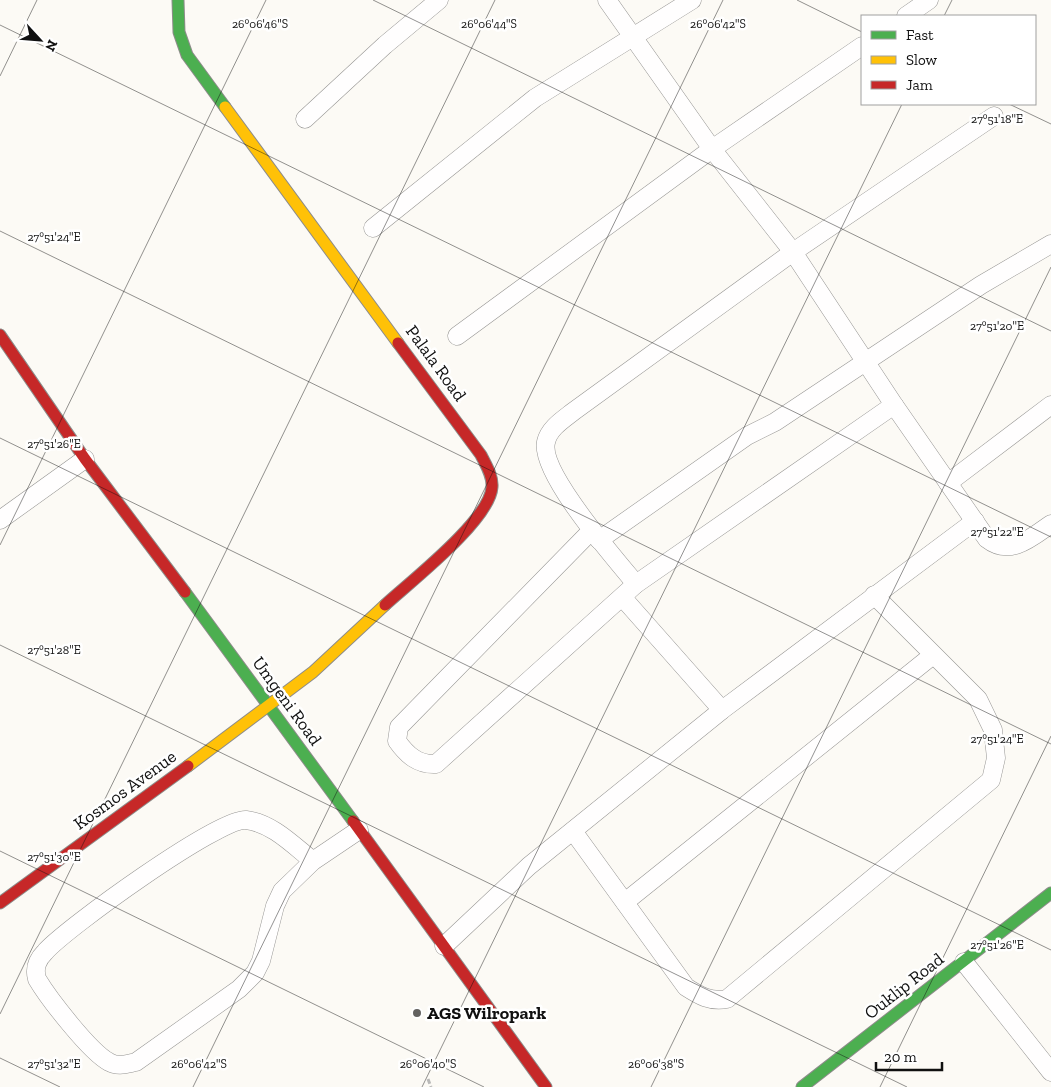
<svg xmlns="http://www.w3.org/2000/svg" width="1051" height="1087" viewBox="0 0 1051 1087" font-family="'Zilla Slab',serif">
  <rect width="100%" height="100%" fill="#fcfaf5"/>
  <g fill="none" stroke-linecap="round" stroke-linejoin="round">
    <defs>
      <g id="street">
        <path d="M 607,0 L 712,149 L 793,252 L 894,405 L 987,539 C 1010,557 1031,538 1051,524"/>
        <path d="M 906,16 L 929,0"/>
        <path d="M 305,119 L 385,45 L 439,0"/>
        <path d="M 373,228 L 535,98 L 692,0"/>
        <path d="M 457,336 L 712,149 L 862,46"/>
        <path d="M 948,483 L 1051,405"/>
        <path d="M 0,520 L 85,459"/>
        <path d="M 592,530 L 399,727 L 397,741 C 407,755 418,765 436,764 L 636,584 L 894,405"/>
        <path d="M 599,540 L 747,436 L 775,422 L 981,285 L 1051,244"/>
        <path d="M 636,584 C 616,560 539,472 546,442 C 549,428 564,419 574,411 L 793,252 L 994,116"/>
        <path d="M 623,598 L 722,710"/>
        <path d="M 573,831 L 686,987 C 700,996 710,1002 727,999 L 991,780 L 996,758 L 993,730 L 978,699 L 874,595"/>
        <path d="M 313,861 C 293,845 272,823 246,820 C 220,817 66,928 45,952 C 37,960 34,968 37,979 C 49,999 90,1052 109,1062 C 118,1067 126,1064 136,1062 L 239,989 L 255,973 L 261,961 L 275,906 L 282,891 L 313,861 L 359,830"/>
        <path d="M 625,902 L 933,655"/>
        <path d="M 444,946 L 529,866 L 722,710 L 975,521"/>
        <path d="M 964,962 L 1051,1072"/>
      </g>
      <g id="fast">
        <path d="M 178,0 L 179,32 L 187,55 L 225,107"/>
        <path d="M 185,592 L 353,821"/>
        <path d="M 802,1087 L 1051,893"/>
      </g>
      <g id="slow">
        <path d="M 225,107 L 398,343"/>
        <path d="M 188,766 L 313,672 L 385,605"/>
      </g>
      <g id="jam">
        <path d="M 0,335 L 85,459 L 185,592"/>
        <path d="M 385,605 C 410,582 490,520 492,487 C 493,476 486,465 481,455 L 398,343"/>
        <path d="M 353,821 L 546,1087"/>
        <path d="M 0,903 L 188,766"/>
      </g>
    </defs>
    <use href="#street" stroke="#969593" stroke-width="19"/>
    <use href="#fast" stroke="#8d8c8a" stroke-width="13"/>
    <use href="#slow" stroke="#8d8c8a" stroke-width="13"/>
    <use href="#jam" stroke="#8d8c8a" stroke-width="13"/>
    <path stroke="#b9b9b8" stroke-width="3" stroke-dasharray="5 2.5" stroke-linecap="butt" d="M 428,1079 L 431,1087"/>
    <use href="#street" stroke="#fffefe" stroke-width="18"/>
    <use href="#fast" stroke="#4caf50" stroke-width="11"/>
    <use href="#slow" stroke="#ffc107" stroke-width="11"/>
    <use href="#jam" stroke="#c62828" stroke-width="11"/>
  </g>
  <path fill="none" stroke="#101010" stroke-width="1" stroke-opacity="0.45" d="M 373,0 L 1051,331M 797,0 L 862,32M 944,16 L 952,0M 0,25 L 1051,537M 0,76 L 37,0M 1009,104 L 1051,124M 0,231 L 1051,744M 0,438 L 1051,950M 0,545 L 266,0M 0,645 L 907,1087M 0,851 L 484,1087M 0,1014 L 495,0M 0,1058 L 60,1087M 193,1087 L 723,0M 422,1087 L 902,104M 651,1087 L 1051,267M 880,1087 L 1051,736"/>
  <circle fill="#636260" stroke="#fff" stroke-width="2" cx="417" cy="1013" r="5"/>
  <g text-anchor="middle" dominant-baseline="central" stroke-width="5" stroke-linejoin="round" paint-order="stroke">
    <g font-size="18" fill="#101010" stroke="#fff">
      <text transform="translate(436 363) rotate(54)">Palala Road</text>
      <text transform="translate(287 701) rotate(54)">Umgeni Road</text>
      <text transform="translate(125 790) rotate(-36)">Kosmos Avenue</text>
      <text transform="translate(904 986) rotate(-38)">Ouklip Road</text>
    </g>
    <g font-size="18" font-weight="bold" fill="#101010" stroke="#fff" text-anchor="start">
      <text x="427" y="1013">AGS Wilropark</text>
    </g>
  </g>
  <g font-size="12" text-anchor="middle" fill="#101010" stroke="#fff" stroke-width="5" stroke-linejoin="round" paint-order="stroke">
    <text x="260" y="28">26°06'46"S</text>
    <text x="489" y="28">26°06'44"S</text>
    <text x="718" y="28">26°06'42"S</text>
    <text x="997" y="123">27°51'18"E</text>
    <text x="54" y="241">27°51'24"E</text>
    <text x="997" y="330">27°51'20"E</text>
    <text x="54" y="448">27°51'26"E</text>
    <text x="997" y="536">27°51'22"E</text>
    <text x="54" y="654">27°51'28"E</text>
    <text x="997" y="743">27°51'24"E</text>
    <text x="54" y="861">27°51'30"E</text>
    <text x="997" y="949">27°51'26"E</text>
    <text x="54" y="1068">27°51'32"E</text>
    <text x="199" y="1068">26°06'42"S</text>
    <text x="428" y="1068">26°06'40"S</text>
    <text x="656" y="1068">26°06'38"S</text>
  </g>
  <rect x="861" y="15" width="175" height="90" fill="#ffffff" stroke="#9f9f9f"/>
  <rect x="871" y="31" width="25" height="8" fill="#4caf50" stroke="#9f9f9f"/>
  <text x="906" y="40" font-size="15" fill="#101010">Fast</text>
  <rect x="871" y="56" width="25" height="8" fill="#ffc107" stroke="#9f9f9f"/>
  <text x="906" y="65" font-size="15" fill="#101010">Slow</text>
  <rect x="871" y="81" width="25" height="8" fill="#c62828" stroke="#9f9f9f"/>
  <text x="906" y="90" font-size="15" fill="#101010">Jam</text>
  <g transform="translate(40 40) rotate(116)" stroke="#ffffff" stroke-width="4" paint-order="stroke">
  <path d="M0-4L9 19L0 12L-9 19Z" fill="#101010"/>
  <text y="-8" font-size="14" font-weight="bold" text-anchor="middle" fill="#101010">N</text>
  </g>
  <path d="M876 1062v8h66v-8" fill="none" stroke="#101010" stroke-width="2.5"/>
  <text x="884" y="1062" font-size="15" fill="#101010" stroke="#ffffff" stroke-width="4" paint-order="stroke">20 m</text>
</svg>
